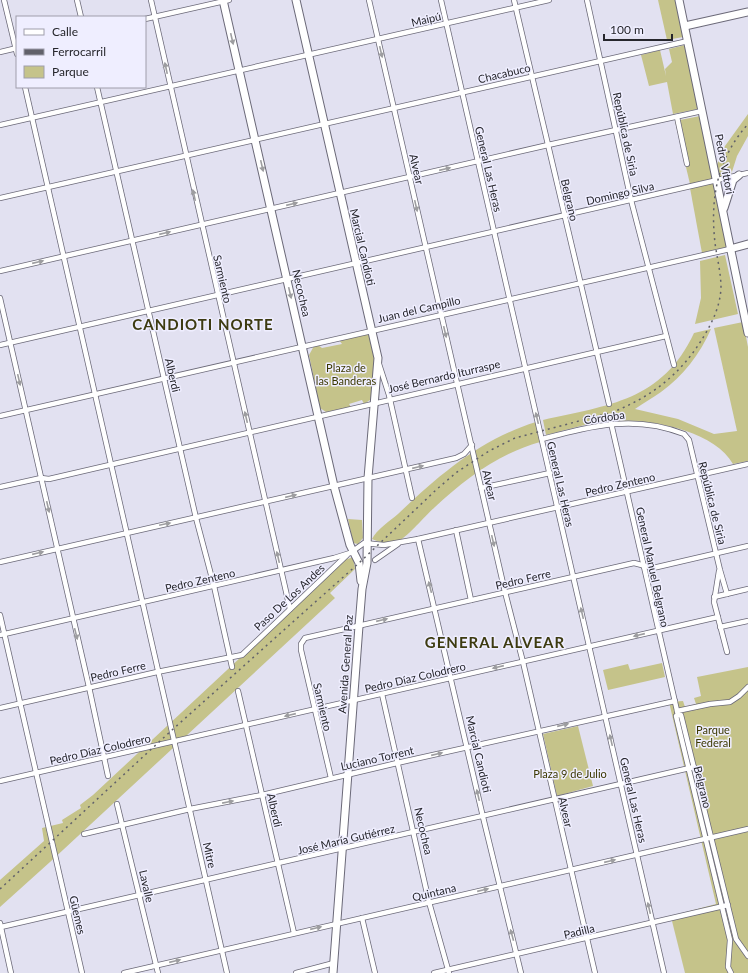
<svg xmlns="http://www.w3.org/2000/svg" width="748" height="973" viewBox="0 0 748 973" font-family="Lato,sans-serif">
  <rect width="100%" height="100%" fill="#e2e1f1"/>
  <g fill="#c5c38a">
    <path d="M 658,0 L 676,0 L 683,37 L 667,40 Z"/>
    <path d="M 685,45 L 698,109 L 673,114 L 667,82 L 649,86 L 641,55 L 660,50 L 666,76 L 665,69 L 672,62 L 669,49 Z"/>
    <path d="M 748,114 L 748,136 L 737,156 L 731,175 L 717,178 L 715,169 L 725,146 Z"/>
    <path d="M 700,116 L 713,179 L 690,184 L 675,121 Z"/>
    <path d="M 714,182 L 727,247 L 702,253 L 690,188 Z"/>
    <path d="M 725,255 L 738,314 L 695,324 L 701,298 L 700,261 Z"/>
    <path d="M 743,322 L 748,347 L 748,461 L 733,464 C 714,430 647,418 612,421 C 590,422 567,430 546,435 L 543,420 C 609,405 662,401 694,333 L 711,329 C 700,354 683,376 661,392 C 653,398 643,403 635,409 L 678,419 L 714,434 L 737,431 L 714,328 Z"/>
    <path d="M 368,334 C 383,349 375,379 373,398 L 364,404 L 362,400 L 349,404 L 351,407 L 326,412 L 320,408 L 309,355 L 314,346 L 318,345 L 322,348 L 342,344 L 339,340 Z"/>
    <path d="M 536,422 L 540,442 C 500,453 465,479 435,507 C 425,516 409,535 399,541 C 392,544 379,543 372,539 C 376,530 390,521 398,514 C 439,475 481,439 536,422 Z"/>
    <path d="M 348,519 L 362,520 L 363,538 L 358,544 L 353,543 Z"/>
    <path d="M 353,557 L 355,569 L 330,593 L 335,598 L 50,862 L 0,907 L 0,880 L 44,841 L 42,828 L 63,823 L 62,820 L 81,808 L 80,805 L 93,795 L 345,560 Z"/>
    <path d="M 662,663 L 665,677 L 608,690 L 603,670 L 628,664 L 630,670 Z"/>
    <path d="M 748,667 L 748,973 L 685,973 L 672,921 L 686,912 L 716,904 L 669,702 L 683,701 L 685,707 L 696,704 L 694,698 L 701,696 L 697,677 Z"/>
    <path d="M 578,726 L 593,786 L 557,796 L 543,734 Z"/>
  </g>
  <g fill="none" stroke-linecap="round" stroke-linejoin="round">
    <defs>
      <g id="street">
        <path d="M 4,0 L 17,54"/>
        <path d="M 77,0 L 81,17"/>
        <path d="M 151,0 L 290,609"/>
        <path d="M 369,0 L 505,592 L 523,662 L 595,973"/>
        <path d="M 441,0 L 664,973"/>
        <path d="M 514,0 L 609,404"/>
        <path d="M 587,0 L 631,200 L 674,365"/>
        <path d="M 145,19 L 229,0"/>
        <path d="M 0,52 L 17,48"/>
        <path d="M 25,87 L 227,973"/>
        <path d="M 97,87 L 196,518 L 214,586 L 232,667"/>
        <path d="M 677,117 L 687,164"/>
        <path d="M 0,125 L 549,0"/>
        <path d="M 0,198 L 688,41"/>
        <path d="M 0,271 L 548,145 L 702,111"/>
        <path d="M 0,298 L 89,687 L 108,776"/>
        <path d="M 0,345 L 748,173"/>
        <path d="M 379,364 L 389,395 L 412,498"/>
        <path d="M 0,416 L 730,249"/>
        <path d="M 611,423 L 678,715"/>
        <path d="M 542,439 C 592,426 634,414 684,434 L 689,440 L 720,570 L 727,594"/>
        <path d="M 0,487 L 41,478 L 49,479 L 666,336"/>
        <path d="M 481,488 L 550,473"/>
        <path d="M 456,530 L 471,600"/>
        <path d="M 418,539 L 483,817 L 521,973"/>
        <path d="M 375,560 L 398,544"/>
        <path d="M 0,562 L 456,458 L 464,454 L 472,445"/>
        <path d="M 719,571 L 714,602 L 727,652"/>
        <path d="M 714,597 L 748,589"/>
        <path d="M 0,615 L 82,973"/>
        <path d="M 720,627 L 748,621"/>
        <path d="M 0,635 L 334,558 L 350,553 L 364,543 L 384,545 L 418,539 L 748,464"/>
        <path d="M 238,691 L 294,933"/>
        <path d="M 382,694 L 429,902 L 449,973"/>
        <path d="M 0,708 L 157,672 L 242,655 L 347,555"/>
        <path d="M 677,711 L 710,704 L 730,702 L 739,696 L 748,687"/>
        <path d="M 678,715 L 676,716 L 730,940 L 728,967 L 731,973"/>
        <path d="M 678,715 L 681,715 L 736,939 L 748,956"/>
        <path d="M 331,778 L 301,650 L 301,644 L 305,638 L 634,563 L 653,568 L 748,546"/>
        <path d="M 0,781 L 718,617"/>
        <path d="M 117,804 L 158,973"/>
        <path d="M 84,834 L 190,809 L 262,795 L 397,763 L 675,701"/>
        <path d="M 362,918 L 375,973"/>
        <path d="M 0,923 L 11,973"/>
        <path d="M 1,927 L 694,767"/>
        <path d="M 124,973 L 748,829"/>
        <path d="M 296,973 L 334,963"/>
        <path d="M 434,973 L 728,905"/>
      </g>
      <g id="secondary">
        <path d="M 223,0 L 334,486 L 350,545 L 359,563 L 361,581"/>
        <path d="M 296,0 L 378,358 L 368,478 L 367,563 L 362,589 L 359,626 L 333,973"/>
        <path d="M 679,0 L 748,333"/>
        <path d="M 685,26 L 748,12"/>
        <path d="M 724,208 L 733,180 L 739,175"/>
        <path d="M 730,249 L 748,244"/>
      </g>
    </defs>
    <use href="#street" stroke="#6b6978" stroke-width="6"/>
    <use href="#secondary" stroke="#6b6978" stroke-width="9"/>
    <use href="#street" stroke="#fff" stroke-width="4.5"/>
    <use href="#secondary" stroke="#fff" stroke-width="7"/>
    <path stroke="#61616a" stroke-width="1.5" stroke-dasharray="2 4" stroke-linecap="butt" d="M 0,889 L 172,730 L 359,563 L 437,489 L 457,472 L 489,451 L 515,438 L 613,412 C 653,396 682,373 704,336 C 713,321 720,306 721,288 C 721,273 717,258 715,243 C 710,198 717,159 748,124"/>
  </g>
  <defs><path id="oneway-solid" d="M-6-.8H1V-3.2L6.5 0L1 3.2V.8H-6Z"/></defs>
  <g fill="#9d9da0">
    <use href="#oneway-solid" transform="translate(232 39) rotate(77)"/>
    <use href="#oneway-solid" transform="translate(381 52) rotate(77)"/>
    <use href="#oneway-solid" transform="translate(166 68) rotate(-102)"/>
    <use href="#oneway-solid" transform="translate(262 166) rotate(77)"/>
    <use href="#oneway-solid" transform="translate(445 169) rotate(-13)"/>
    <use href="#oneway-solid" transform="translate(194 195) rotate(-103)"/>
    <use href="#oneway-solid" transform="translate(292 204) rotate(-13)"/>
    <use href="#oneway-solid" transform="translate(416 206) rotate(77)"/>
    <use href="#oneway-solid" transform="translate(165 233) rotate(-13)"/>
    <use href="#oneway-solid" transform="translate(38 262) rotate(-13)"/>
    <use href="#oneway-solid" transform="translate(290 293) rotate(77)"/>
    <use href="#oneway-solid" transform="translate(445 332) rotate(77)"/>
    <use href="#oneway-solid" transform="translate(19 380) rotate(77)"/>
    <use href="#oneway-solid" transform="translate(246 417) rotate(-103)"/>
    <use href="#oneway-solid" transform="translate(537 418) rotate(-103)"/>
    <use href="#oneway-solid" transform="translate(418 467) rotate(-13)"/>
    <use href="#oneway-solid" transform="translate(291 496) rotate(-13)"/>
    <use href="#oneway-solid" transform="translate(48 507) rotate(77)"/>
    <use href="#oneway-solid" transform="translate(165 524) rotate(-12)"/>
    <use href="#oneway-solid" transform="translate(493 541) rotate(77)"/>
    <use href="#oneway-solid" transform="translate(38 553) rotate(-13)"/>
    <use href="#oneway-solid" transform="translate(278 557) rotate(-103)"/>
    <use href="#oneway-solid" transform="translate(430 587) rotate(-104)"/>
    <use href="#oneway-solid" transform="translate(582 613) rotate(-103)"/>
    <use href="#oneway-solid" transform="translate(382 620) rotate(-13)"/>
    <use href="#oneway-solid" transform="translate(76 634) rotate(76)"/>
    <use href="#oneway-solid" transform="translate(639 635) rotate(167)"/>
    <use href="#oneway-solid" transform="translate(498 667) rotate(167)"/>
    <use href="#oneway-solid" transform="translate(290 715) rotate(167)"/>
    <use href="#oneway-solid" transform="translate(563 725) rotate(-13)"/>
    <use href="#oneway-solid" transform="translate(611 740) rotate(-103)"/>
    <use href="#oneway-solid" transform="translate(437 754) rotate(-13)"/>
    <use href="#oneway-solid" transform="translate(478 795) rotate(-103)"/>
    <use href="#oneway-solid" transform="translate(228 802) rotate(-11)"/>
    <use href="#oneway-solid" transform="translate(610 861) rotate(-13)"/>
    <use href="#oneway-solid" transform="translate(483 890) rotate(-13)"/>
    <use href="#oneway-solid" transform="translate(649 908) rotate(-103)"/>
    <use href="#oneway-solid" transform="translate(316 928) rotate(-13)"/>
    <use href="#oneway-solid" transform="translate(512 935) rotate(-105)"/>
    <use href="#oneway-solid" transform="translate(175 961) rotate(-13)"/>
  </g>
  <g text-anchor="middle" dominant-baseline="central" stroke-width="3" stroke-linejoin="round" paint-order="stroke">
    <g font-size="11" fill="#26262c" stroke="#efeeff">
      <text transform="translate(426 19) rotate(-13)">Maipú</text>
      <text transform="translate(504 73) rotate(-13)">Chacabuco</text>
      <text transform="translate(626 134) rotate(78)">República de Siria</text>
      <text transform="translate(725 164) rotate(79)">Pedro Vittori</text>
      <text transform="translate(417 169) rotate(77)">Alvear</text>
      <text transform="translate(489 169) rotate(77)">General Las Heras</text>
      <text transform="translate(620 193) rotate(-13)">Domingo Silva</text>
      <text transform="translate(570 200) rotate(77)">Belgrano</text>
      <text transform="translate(363 247) rotate(77)">Marcial Candioti</text>
      <text transform="translate(223 279) rotate(77)">Sarmiento</text>
      <text transform="translate(302 293) rotate(77)">Necochea</text>
      <text transform="translate(419 309) rotate(-13)">Juan del Campillo</text>
      <text transform="translate(173 375) rotate(77)">Alberdi</text>
      <text transform="translate(444 376) rotate(-13)">José Bernardo Iturraspe</text>
      <text transform="translate(604 417) rotate(-8)">Córdoba</text>
      <text transform="translate(561 484) rotate(77)">General Las Heras</text>
      <text transform="translate(620 484) rotate(-13)">Pedro Zenteno</text>
      <text transform="translate(490 485) rotate(77)">Alvear</text>
      <text transform="translate(713 503) rotate(76)">República de Siria</text>
      <text transform="translate(653 567) rotate(78)">General Manuel Belgrano</text>
      <text transform="translate(523 579) rotate(-13)">Pedro Ferre</text>
      <text transform="translate(200 580) rotate(-13)">Pedro Zenteno</text>
      <text transform="translate(289 597) rotate(-43)">Paso De Los Andes</text>
      <text transform="translate(345 664) rotate(-86)">Avenida General Paz</text>
      <text transform="translate(118 671) rotate(-13)">Pedro Ferre</text>
      <text transform="translate(415 677) rotate(-13)">Pedro Díaz Colodrero</text>
      <text transform="translate(323 707) rotate(77)">Sarmiento</text>
      <text transform="translate(100 749) rotate(-13)">Pedro Díaz Colodrero</text>
      <text transform="translate(479 754) rotate(77)">Marcial Candioti</text>
      <text transform="translate(377 758) rotate(-13)">Luciano Torrent</text>
      <text transform="translate(703 787) rotate(76)">Belgrano</text>
      <text transform="translate(634 800) rotate(77)">General Las Heras</text>
      <text transform="translate(275 810) rotate(77)">Alberdi</text>
      <text transform="translate(566 812) rotate(77)">Alvear</text>
      <text transform="translate(424 831) rotate(77)">Necochea</text>
      <text transform="translate(346 839) rotate(-13)">José María Gutiérrez</text>
      <text transform="translate(210 855) rotate(77)">Mitre</text>
      <text transform="translate(147 886) rotate(77)">Lavalle</text>
      <text transform="translate(434 892) rotate(-13)">Quintana</text>
      <text transform="translate(78 915) rotate(77)">Güemes</text>
      <text transform="translate(579 931) rotate(-13)">Padilla</text>
    </g>
    <g font-size="11" fill="#3b3800" stroke="#efeeff">
      <text x="346" y="367">Plaza de<tspan x="346" dy="13">las Banderas</tspan></text>
      <text x="713" y="729">Parque<tspan x="713" dy="13">Federal</tspan></text>
      <text x="570" y="773">Plaza 9 de Julio</text>
    </g>
    <g font-size="15" font-weight="bold" letter-spacing="1" fill="#3d3b11" stroke="#efeeff">
      <text x="203" y="324">CANDIOTI NORTE</text>
      <text x="495" y="642">GENERAL ALVEAR</text>
    </g>
  </g>
  <rect x="16" y="16" width="130" height="72" fill="#efeeff" stroke="#9f9eab"/>
  <rect x="24" y="29" width="20" height="6" fill="#ffffff" stroke="#9f9eab"/>
  <text x="52" y="36" font-size="12" fill="#26262c">Calle</text>
  <rect x="24" y="49" width="20" height="6" fill="#61616a" stroke="#9f9eab"/>
  <text x="52" y="56" font-size="12" fill="#26262c">Ferrocarril</text>
  <rect x="24" y="66" width="20" height="12" fill="#c5c38a" stroke="#9f9eab"/>
  <text x="52" y="76" font-size="12" fill="#26262c">Parque</text>
  <path d="M604 34v6h68v-6" fill="none" stroke="#26262c" stroke-width="2"/>
  <text x="610" y="34" font-size="12" fill="#26262c" stroke="#efeeff" stroke-width="3" paint-order="stroke">100 m</text>
</svg>
